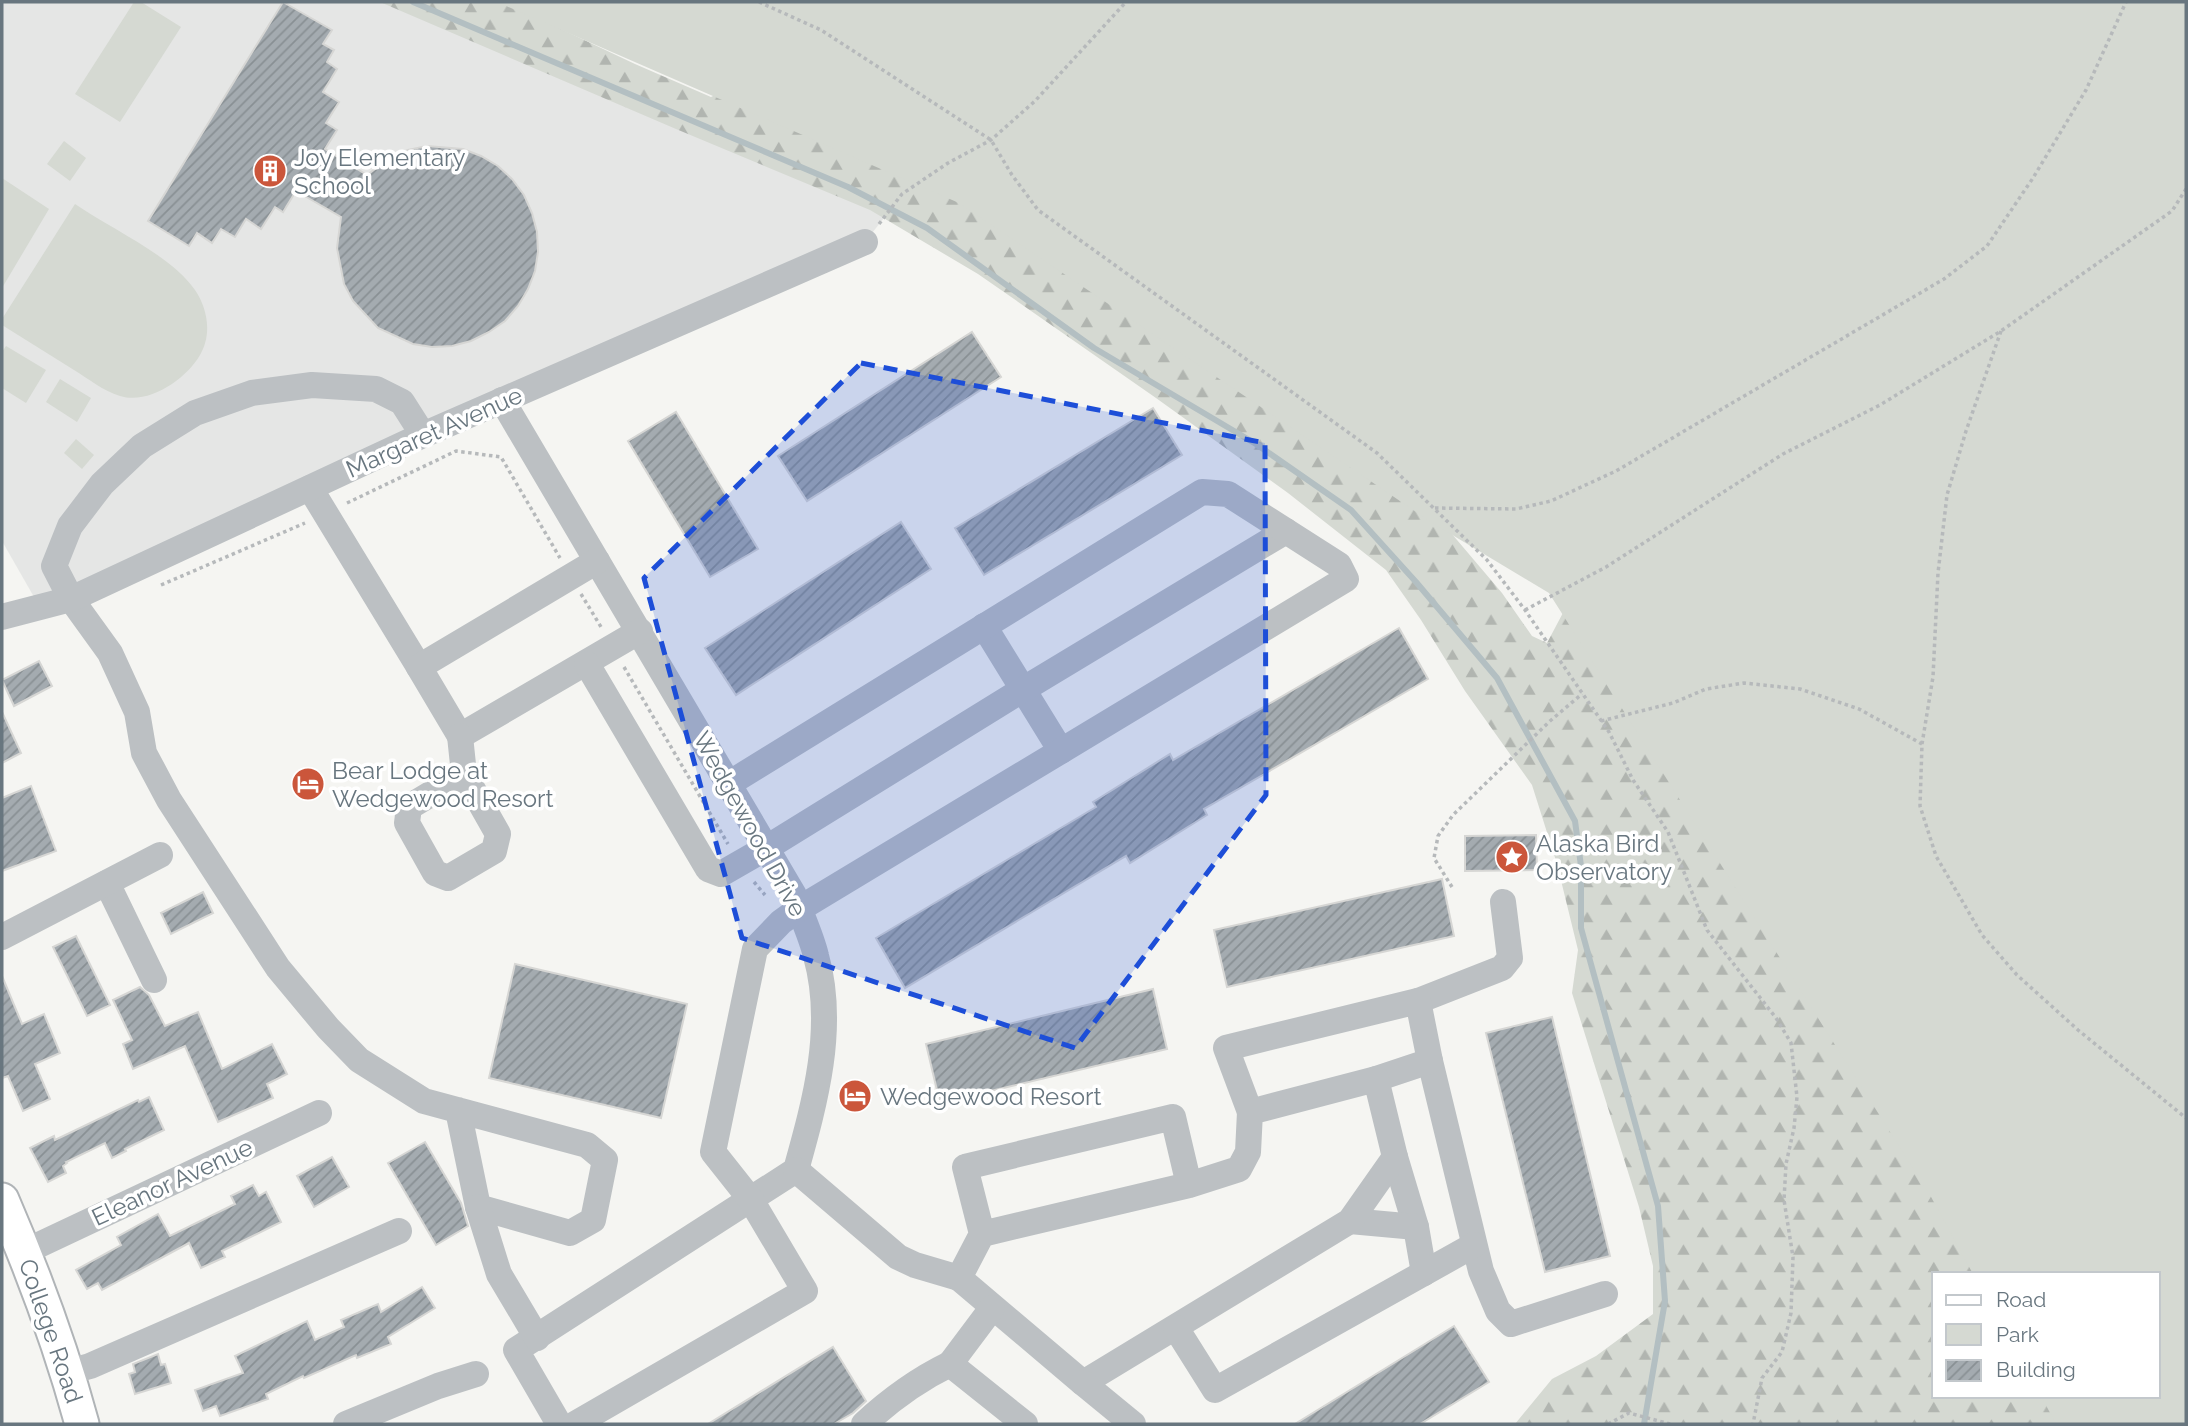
<svg xmlns="http://www.w3.org/2000/svg" width="2188" height="1426" viewBox="0 0 2188 1426" font-family="Raleway,sans-serif">
  <defs>
    <pattern id="forest-firs" width="22" height="20" patternUnits="userSpaceOnUse" patternTransform="scale(1.75)"><rect width="22" height="20" fill="#d5d9d2"/><path d="M5 1l3.5 6h-7zM16 11l3.5 6h-7z" fill="#b1b5b0"/></pattern>
    <pattern id="building-hatch" width="6" height="6" patternUnits="userSpaceOnUse" patternTransform="scale(1.75)"><rect width="6" height="6" fill="#a4abb0"/><path d="M-1 1l2-2M0 6l6-6M5 7l2-2" fill="none" stroke="#899094"/></pattern>
  </defs>
  <rect width="100%" height="100%" fill="#f5f5f2"/>
  <path fill="#e5e6e5" d="M 2,2 L 413,2 L 891,209 L 865,242 L 42,611 L 2,541 Z"/>
  <path fill="url(#forest-firs)" d="M 380,2 L 504,2 L 635,64 L 711,97 L 739,83 L 758,58 L 1446,527 L 1502,593 L 1532,636 L 1547,643 L 1565,609 L 2047,1274 L 1934,1274 L 1934,1396 L 2059,1396 L 2061,1424 L 1515,1424 L 1552,1379 L 1596,1356 L 1653,1314 L 1653,1266 L 1639,1207 L 1572,993 L 1578,950 L 1557,864 L 1532,785 L 1465,691 L 1421,620 L 1386,570 L 1288,493 L 1156,398 L 978,274 L 870,210 L 676,129 Z"/>
  <g fill="#d5d9d2">
    <path d="M 134,2 L 141,2 L 181,27 L 120,122 L 75,94 Z"/>
    <path d="M 497,2 L 2186,2 L 2186,1424 L 2056,1424 L 2041,1396 L 2158,1396 L 2158,1274 L 1973,1274 L 1930,1195 L 1549,593 L 1434,524 L 959,203 Z"/>
    <path d="M 64,141 L 86,158 L 70,181 L 47,164 Z"/>
    <path d="M 2,178 L 49,209 L 2,288 Z"/>
    <path d="M 75,204 C 111,229 171,255 195,290 C 208,309 212,335 200,355 C 186,379 149,405 120,396 C 103,391 89,379 74,370 C 50,355 26,340 2,325 L 2,319 Z"/>
    <path d="M 6,346 L 46,370 L 26,403 L 2,388 L 2,352 Z"/>
    <path d="M 60,379 L 91,398 L 77,422 L 46,402 Z"/>
    <path d="M 76,439 L 94,455 L 82,469 L 64,453 Z"/>
  </g>
  <g fill="none" stroke-linecap="round" stroke-linejoin="round">
    <path stroke="#b3bfc2" stroke-width="6" d="M 413,2 L 848,187 L 927,228 L 1094,348 L 1256,444 L 1351,510 L 1416,582 L 1497,678 L 1575,821 L 1581,866 L 1581,928 L 1658,1206 L 1665,1301 L 1644,1424"/>
  </g>
  <g fill="url(#building-hatch)" stroke="#d6d6d4" stroke-width="2">
    <path d="M 283,2 L 332,30 L 323,44 L 334,50 L 327,62 L 337,69 L 323,92 L 339,102 L 326,123 L 337,130 L 325,149 L 367,175 L 391,157 L 408,150 L 427,146 L 463,149 L 481,156 L 498,166 L 512,179 L 524,195 L 532,213 L 537,232 L 538,252 L 535,271 L 528,289 L 518,306 L 505,321 L 489,332 L 471,341 L 452,346 L 432,347 L 413,344 L 378,328 L 353,301 L 344,284 L 337,248 L 341,217 L 296,191 L 283,212 L 275,207 L 261,229 L 246,219 L 235,237 L 221,229 L 212,243 L 197,233 L 189,246 L 148,221 Z"/>
    <path d="M 972,332 L 1001,377 L 807,501 L 778,456 Z"/>
    <path d="M 1153,408 L 1182,455 L 984,575 L 955,528 Z"/>
    <path d="M 676,412 L 758,549 L 710,577 L 628,441 Z"/>
    <path d="M 901,522 L 931,569 L 736,695 L 705,648 Z"/>
    <path d="M 1399,628 L 1428,679 L 1204,809 L 1207,815 L 1130,863 L 1126,856 L 905,988 L 876,938 L 1096,807 L 1093,802 L 1170,754 L 1173,760 Z"/>
    <path d="M 39,661 L 52,686 L 14,706 L 2,680 Z"/>
    <path d="M 2,712 L 21,753 L 2,763 Z"/>
    <path d="M 31,786 L 56,851 L 2,871 L 2,798 Z"/>
    <path d="M 1536,835 L 1537,870 L 1465,871 L 1465,836 Z"/>
    <path d="M 1442,879 L 1454,936 L 1227,987 L 1214,930 Z"/>
    <path d="M 203,892 L 213,913 L 171,934 L 161,913 Z"/>
    <path d="M 76,936 L 110,1005 L 87,1016 L 53,947 Z"/>
    <path d="M 515,964 L 687,1004 L 661,1118 L 489,1078 Z"/>
    <path d="M 2,976 L 22,1024 L 44,1014 L 60,1053 L 35,1064 L 50,1099 L 23,1111 L 8,1076 L 2,1078 Z"/>
    <path d="M 140,987 L 149,995 L 165,1026 L 198,1012 L 222,1069 L 272,1044 L 287,1074 L 267,1084 L 273,1098 L 218,1122 L 185,1046 L 133,1069 L 123,1044 L 132,1040 L 113,1000 Z"/>
    <path d="M 1153,989 L 1167,1049 L 940,1103 L 926,1044 Z"/>
    <path d="M 1552,1017 L 1610,1256 L 1545,1272 L 1486,1033 Z"/>
    <path d="M 149,1097 L 164,1130 L 125,1149 L 126,1151 L 112,1158 L 105,1143 L 66,1162 L 67,1163 L 63,1166 L 66,1173 L 48,1182 L 30,1148 L 54,1136 L 55,1140 L 138,1100 L 139,1102 Z"/>
    <path d="M 425,1142 L 461,1203 L 468,1226 L 436,1245 L 388,1163 Z"/>
    <path d="M 332,1157 L 349,1187 L 314,1207 L 297,1176 Z"/>
    <path d="M 253,1185 L 259,1196 L 266,1192 L 281,1222 L 222,1251 L 225,1257 L 201,1268 L 189,1243 L 102,1290 L 98,1283 L 87,1289 L 76,1270 L 121,1245 L 117,1237 L 158,1214 L 170,1236 L 235,1204 L 231,1196 Z"/>
    <path d="M 422,1287 L 435,1308 L 388,1337 L 391,1344 L 357,1358 L 356,1355 L 304,1378 L 303,1376 L 266,1394 L 268,1399 L 220,1416 L 216,1406 L 203,1411 L 195,1390 L 243,1373 L 235,1356 L 307,1321 L 315,1340 L 344,1327 L 341,1320 L 378,1304 L 381,1312 Z"/>
    <path d="M 1454,1326 L 1489,1382 L 1420,1424 L 1295,1424 Z"/>
    <path d="M 833,1347 L 866,1401 L 853,1413 L 834,1424 L 708,1424 Z"/>
    <path d="M 158,1354 L 161,1365 L 165,1364 L 171,1383 L 135,1394 L 129,1374 L 135,1372 L 133,1364 Z"/>
  </g>
  <g fill="none" stroke-linecap="round" stroke-linejoin="round">
    <defs>
      <path id="major" d="M 2,1200 C 34,1274 61,1347 82,1424"/>
    </defs>
    <use href="#major" stroke="#b0b4b7" stroke-width="37"/>
    <g stroke="#b6b9bb" stroke-width="3.5" stroke-dasharray="3.5 3.5" stroke-linecap="butt">
      <path d="M 759,2 L 821,30 L 991,140 L 1012,175 L 1038,210 L 1377,453 L 1487,560 L 1525,610 L 1609,732 L 1633,780 L 1668,832 L 1707,930 L 1776,1018 L 1791,1043 L 1797,1097 L 1794,1128 L 1786,1164 L 1784,1200 L 1793,1257 L 1791,1313 L 1782,1352 L 1762,1378 L 1753,1424"/>
      <path d="M 879,224 L 902,194 L 948,163 L 991,140 L 1035,101 L 1126,2"/>
      <path d="M 2001,331 L 1966,431 L 1947,495 L 1938,573 L 1933,677 L 1922,744 L 1920,806 L 1936,856 L 1982,935 L 2017,975 L 2078,1030 L 2186,1118"/>
      <path d="M 347,503 L 456,451 L 501,457 L 560,558"/>
      <path d="M 1435,508 L 1516,509 L 1551,501 L 1616,471 L 1944,279 L 1987,246 L 2033,178 L 2086,90 L 2126,2"/>
      <path d="M 161,585 L 305,523"/>
      <path d="M 581,594 L 601,627"/>
      <path d="M 1525,610 L 1606,567 L 1783,454 L 1880,405 L 2001,331 L 2172,211 L 2186,189"/>
      <path d="M 624,667 L 728,844"/>
      <path d="M 1601,721 L 1673,703 L 1706,689 L 1744,683 L 1800,689 L 1859,709 L 1922,744"/>
      <path d="M 754,882 L 765,895"/>
      <path d="M 1452,887 L 1434,858 L 1438,836 L 1453,815 L 1550,721 L 1582,694"/>
      <path d="M 1608,1424 L 1629,1413 L 1670,1424"/>
    </g>
    <g stroke="#bcc0c3" stroke-width="26">
      <path d="M 502,400 L 794,895 C 801,915 811,935 816,956 C 836,1027 815,1102 796,1170 L 516,1350 L 559,1424"/>
      <path d="M 423,435 L 402,402 L 376,389 L 312,385 L 252,393 L 195,413 L 142,446 L 102,484 L 70,526 L 54,566 L 71,599 L 110,653 L 137,712 L 144,753 L 169,800 L 278,968 L 328,1028 L 359,1060 L 424,1101 L 587,1145 L 605,1160 L 593,1220 L 570,1233 L 478,1207 L 458,1110"/>
      <path d="M 310,488 L 419,667"/>
      <path d="M 597,561 L 419,667 L 460,736 L 640,631"/>
      <path d="M 2,617 L 71,599 L 423,435 L 865,242"/>
      <path d="M 984,626 L 1061,751"/>
      <path d="M 587,664 L 708,869 L 721,874 L 768,847 L 1014,695 L 1286,531"/>
      <path d="M 460,736 L 464,774 L 409,807 L 407,823 L 435,873 L 448,878 L 494,851 L 498,834 L 464,774"/>
      <path d="M 107,883 L 154,980"/>
      <path d="M 2,937 L 160,855"/>
      <path d="M 1418,1001 L 1502,968 L 1510,958 L 1503,902"/>
      <path d="M 1430,1061 L 1481,1271 L 1498,1311 L 1511,1324 L 1605,1294"/>
      <path d="M 1250,1112 L 1226,1048 L 1418,1001 L 1430,1061 L 1376,1079"/>
      <path d="M 1395,1157 L 1416,1227 L 1424,1273"/>
      <path d="M 796,1170 L 898,1257 L 915,1265 L 959,1278"/>
      <path d="M 478,1207 L 499,1274 L 537,1338"/>
      <path d="M 1350,1221 L 1416,1227"/>
      <path d="M 982,1234 L 1189,1185 L 1239,1169 L 1248,1152 L 1250,1112 L 1376,1079 L 1395,1157 L 1350,1221 L 1083,1383 L 959,1278 L 982,1234 L 965,1167 L 1173,1117 L 1189,1185"/>
      <path d="M 24,1252 L 319,1113"/>
      <path d="M 992,1308 L 950,1364 L 1025,1424"/>
      <path d="M 1176,1328 L 1215,1390 L 1474,1245"/>
      <path d="M 68,1372 L 90,1366 L 399,1231"/>
      <path d="M 1083,1383 L 1133,1424"/>
      <path d="M 346,1424 L 438,1386 L 476,1374"/>
      <path d="M 575,1424 L 805,1291 L 751,1200 L 713,1152 L 755,949 L 781,922 L 799,909 L 1346,579 L 1339,565 L 1228,494 L 1202,492 L 730,783"/>
      <path d="M 864,1424 C 891,1399 917,1380 950,1364"/>
    </g>
    <use href="#major" stroke="#fff" stroke-width="33"/>
  </g>
  <path fill="#1d4ed8" fill-opacity="0.2" stroke="#1d4ed8" stroke-width="5" stroke-dasharray="14 9" stroke-linejoin="round" d="M 861,363 L 1265,443 L 1266,795 L 1075,1048 L 742,938 L 644,578 Z"/>
  <defs>
    <symbol id="building-disc" viewBox="-11 -11 22 22"><circle r="9.5" fill="#cb563b" stroke="#fff"/><path d="M-4-6H4V6H1V3H-1V6H-4ZM-2.5-4.3h1.7v1.8h-1.7ZM.8-4.3h1.7v1.8H.8ZM-2.5-1h1.7V.8h-1.7ZM.8-1h1.7V.8H.8Z" fill="#fff"/></symbol>
    <symbol id="hotel-disc" viewBox="-11 -11 22 22"><circle r="9.5" fill="#cb563b" stroke="#fff"/><path d="M-6-4.5h1.5V1H6V5H4.5V3h-9V5H-6ZM-4 0a1.8 1.8 0 1 1 3.6 0ZM.5 0V-2.5h3Q6-2.5 6 0Z" fill="#fff"/></symbol>
    <symbol id="sight-disc" viewBox="-11 -11 22 22"><circle r="9.5" fill="#cb563b" stroke="#fff"/><path d="M0-6L1.8-2.2L6-1.7L2.9 1.2L3.7 5.4L0 3.3L-3.7 5.4L-2.9 1.2L-6-1.7L-1.8-2.2Z" fill="#fff"/></symbol>
  </defs>
  <g fill-rule="evenodd">
    <use href="#building-disc" x="251" y="152" width="38" height="38"/>
    <use href="#hotel-disc" x="289" y="765" width="38" height="38"/>
    <use href="#sight-disc" x="1493" y="838" width="38" height="38"/>
    <use href="#hotel-disc" x="836" y="1077" width="38" height="38"/>
  </g>
  <g text-anchor="middle" dominant-baseline="central" stroke-width="7" stroke-linejoin="round" paint-order="stroke">
    <g font-size="24" fill="#68767f" stroke="#fff" text-anchor="start">
      <text x="294" y="157">Joy Elementary<tspan x="294" dy="28">School</tspan></text>
      <text x="332" y="770">Bear Lodge at<tspan x="332" dy="28">Wedgewood Resort</tspan></text>
      <text x="1536" y="843">Alaska Bird<tspan x="1536" dy="28">Observatory</tspan></text>
      <text x="880" y="1096">Wedgewood Resort</text>
    </g>
    <g font-size="24" fill="#68767f" stroke="#fff">
      <text transform="translate(434 432) rotate(-24)">Margaret Avenue</text>
      <text transform="translate(750 824) rotate(61)">Wedgewood Drive</text>
      <text transform="translate(172 1182) rotate(-25)">Eleanor Avenue</text>
      <text transform="translate(51 1331) rotate(71)">College Road</text>
    </g>
  </g>
  <rect width="2188" height="1426" fill="none" stroke="#68767f" stroke-width="7"/>
  <rect x="1932" y="1272" width="228" height="126" fill="#ffffff" stroke="#c3c8cc" stroke-width="2"/>
  <rect x="1946" y="1295" width="35" height="10" fill="#ffffff" stroke="#c3c8cc" stroke-width="2"/>
  <text x="1996" y="1307" font-size="21" fill="#68767f">Road</text>
  <rect x="1946" y="1324" width="35" height="21" fill="#d5d9d2" stroke="#c3c8cc" stroke-width="2"/>
  <text x="1996" y="1342" font-size="21" fill="#68767f">Park</text>
  <rect x="1946" y="1360" width="35" height="21" fill="url(#building-hatch)" stroke="#c3c8cc" stroke-width="2"/>
  <text x="1996" y="1377" font-size="21" fill="#68767f">Building</text>
</svg>
